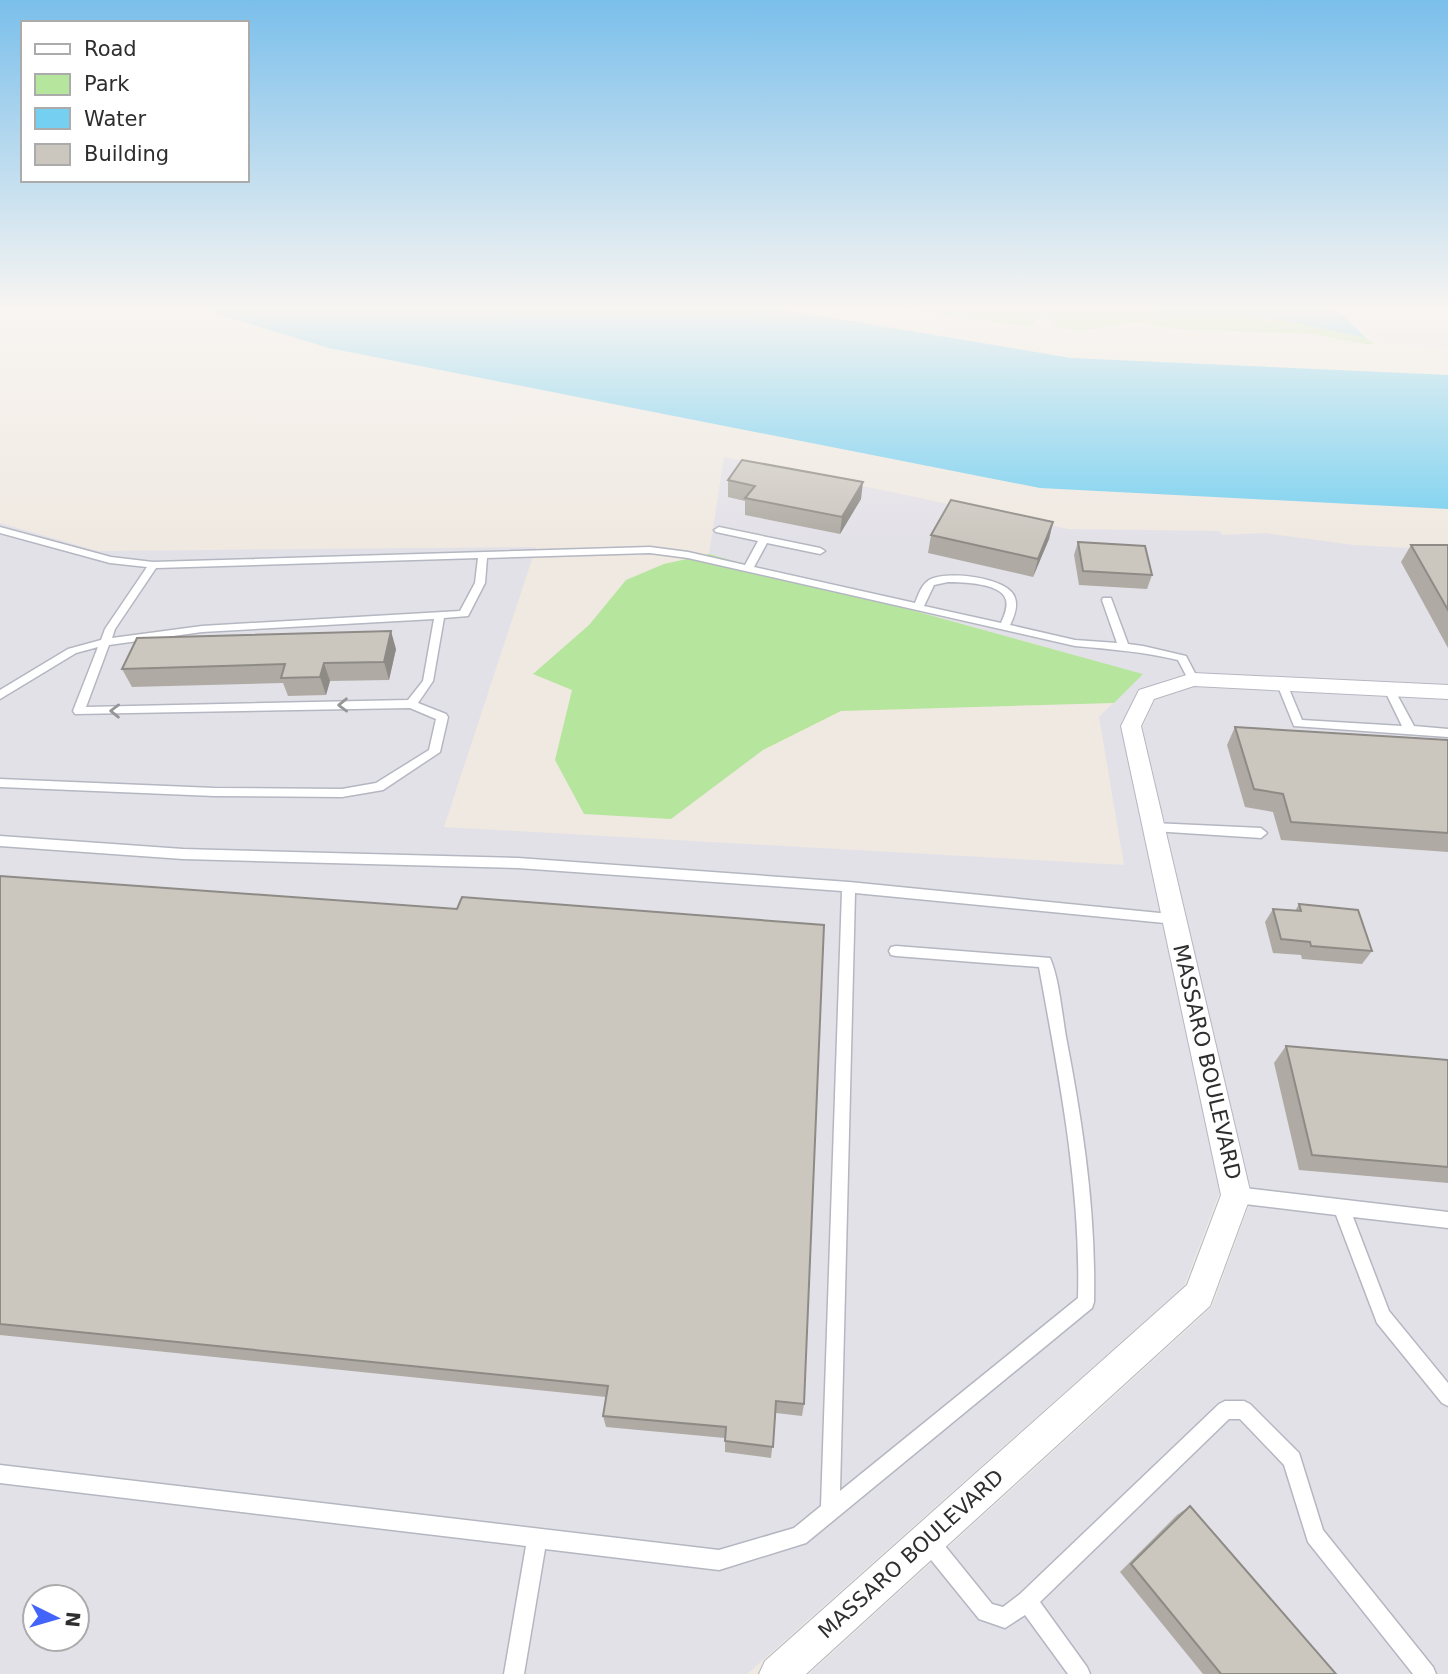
<svg xmlns="http://www.w3.org/2000/svg" width="1448" height="1674" viewBox="0 0 1448 1674" font-family="'DejaVu Sans',sans-serif">
  <rect width="100%" height="100%" fill="#efe9e1"/>
  <g fill="#e3e1e8" fill-rule="evenodd">
    <path d="M 1334,306 L 1448,306 L 1448,347 L 1380,343 L 1345,312 Z"/>
    <path d="M 724,457 L 1068,529 L 1220,531 L 1222,535 L 1264,533 L 1354,545 L 1448,550 L 1448,686 L 1186,674 L 1139,690 L 1121,723 L 1220,1191 L 1184,1286 L 747,1674 L 0,1674 L 0,523 L 98,551 L 536,547 L 444,827 L 1124,865 L 1099,717 L 1142,674 L 709,554 ZM 35,1597 L 77,1597 L 77,1639 L 35,1639 Z"/>
    <path d="M 1198,685 L 1448,698 L 1448,1674 L 809,1674 L 1212,1307 L 1252,1197 L 1142,728 L 1155,700 Z"/>
  </g>
  <g fill="#b6e59e">
    <path d="M 880,306 L 1155,306 L 1164,314 L 1230,314 L 1283,320 L 1366,338 L 1374,343 L 1369,345 L 1313,334 L 1173,329 L 1138,321 L 1082,331 L 1055,327 L 1050,319 L 1037,318 L 1031,327 Z"/>
    <path d="M 709,554 L 1143,674 L 1114,703 L 841,711 L 763,750 L 671,819 L 584,814 L 555,760 L 572,690 L 533,674 L 589,625 L 626,580 L 664,564 Z"/>
  </g>
  <g fill="#75cff0">
    <path d="M 212,306 L 761,306 L 1071,358 L 1448,375 L 1448,509 L 1040,488 L 329,348 L 214,313 Z"/>
    <path d="M 1155,306 L 1328,306 L 1340,312 L 1366,338 L 1283,320 L 1230,314 L 1163,314 Z"/>
  </g>
  <g fill="none" stroke-linecap="round" stroke-linejoin="round">
    <defs>
      <g id="service">
        <path d="M 0,527 L 111,557 L 153,562 L 650,547 L 688,552 L 745,565 L 758,541 L 716,532 L 714,530 L 719,527 L 820,548 L 825,551 L 820,554 L 767,543 L 754,567 L 915,603 C 918,596 921,585 929,580 C 946,570 1009,577 1015,598 C 1018,607 1014,617 1010,625 L 1075,640 L 1117,643 L 1102,600 L 1103,598 L 1111,598 L 1128,644 L 1143,646 L 1186,656 L 1198,679 L 1197,681 L 1189,681 L 1178,660 C 1143,652 1111,649 1075,646 L 688,558 L 650,553 L 487,558 L 485,583 L 468,616 L 444,618 L 433,681 L 418,703 L 446,714 L 448,717 L 440,752 L 383,790 L 342,797 L 214,796 L 0,787 L 0,779 L 214,788 L 342,789 L 376,783 L 429,750 L 436,719 L 410,708 L 75,714 L 73,711 L 98,647 L 76,653 L 0,699 L 0,690 L 68,649 L 101,640 L 105,629 L 147,567 L 110,563 L 0,533 ZM 478,558 L 475,583 L 460,611 L 202,626 L 112,638 L 115,629 L 156,568 ZM 948,582 C 962,582 1002,583 1006,600 C 1008,608 1004,616 1001,623 L 924,606 L 934,585 ZM 434,619 L 423,681 L 408,700 L 86,707 L 109,645 L 202,632 Z"/>
        <path d="M 1282,681 L 1287,684 L 1302,720 L 1402,726 L 1384,689 L 1389,685 L 1394,689 L 1414,726 L 1448,729 L 1448,737 L 1294,726 L 1277,684 Z"/>
        <path d="M 1153,823 L 1261,828 L 1267,833 L 1261,838 L 1153,831 L 1147,827 Z"/>
        <path d="M 0,836 L 183,849 L 518,858 L 849,882 L 1180,915 L 1182,919 L 1180,923 L 1175,924 L 855,893 L 840,1491 L 1078,1298 C 1081,1186 1059,1077 1039,967 L 896,956 L 891,955 L 889,951 L 891,947 L 896,946 L 1050,958 C 1059,978 1062,1014 1066,1037 C 1083,1125 1096,1212 1094,1302 L 1092,1308 L 806,1543 L 719,1570 L 545,1549 L 524,1674 L 504,1674 L 526,1546 L 0,1483 L 0,1465 L 719,1550 L 794,1528 L 821,1506 L 842,891 L 518,868 L 183,859 L 0,846 Z"/>
        <path d="M 1236,1187 L 1448,1212 L 1448,1228 L 1353,1217 L 1389,1311 L 1448,1383 L 1448,1406 L 1442,1403 L 1377,1323 L 1336,1215 L 1236,1203 L 1230,1200 L 1228,1195 L 1230,1190 Z"/>
        <path d="M 1225,1401 L 1244,1401 L 1250,1404 L 1299,1453 L 1323,1530 L 1433,1667 L 1436,1674 L 1413,1674 L 1308,1542 L 1284,1465 L 1240,1419 L 1229,1419 L 1040,1602 L 1087,1667 L 1090,1674 L 1068,1674 L 1025,1615 L 1005,1628 L 979,1619 L 923,1550 L 920,1543 L 923,1536 L 930,1533 L 937,1536 L 992,1604 L 1003,1607 L 1020,1594 L 1219,1404 Z"/>
      </g>
      <path id="minor" d="M 1193,673 L 1448,685 L 1448,699 L 1194,686 L 1154,699 L 1141,726 L 1251,1195 L 1210,1306 L 806,1674 L 759,1674 L 765,1661 L 1187,1285 L 1221,1195 L 1121,726 L 1139,690 Z"/>
    </defs>
    <use href="#service" stroke="#b4b7c1" stroke-width="3"/>
    <use href="#minor" stroke="#b4b7c1" stroke-width="2"/>
    <use href="#service" fill="#fff" fill-rule="evenodd"/>
    <use href="#minor" fill="#fff" fill-rule="evenodd"/>
  </g>
  <g fill="#afaba4">
    <path d="M 728,480 L 861,499 L 840,534 L 745,515 L 745,501 L 728,497 Z"/>
    <path d="M 1053,522 L 1049,539 L 1033,577 L 928,553 L 931,535 Z"/>
    <path d="M 1078,542 L 1152,575 L 1147,589 L 1079,585 L 1074,555 Z"/>
    <path d="M 1411,545 L 1448,545 L 1448,648 L 1401,562 Z"/>
    <path d="M 396,649 L 389,680 L 330,681 L 326,695 L 288,696 L 283,683 L 132,687 L 122,669 Z"/>
    <path d="M 1235,727 L 1448,740 L 1448,852 L 1281,840 L 1273,812 L 1245,807 L 1227,745 Z"/>
    <path d="M 0,876 L 804,1404 L 802,1416 L 776,1413 L 771,1458 L 725,1452 L 725,1438 L 606,1427 L 603,1416 L 606,1397 L 0,1335 Z"/>
    <path d="M 1299,904 L 1372,951 L 1362,964 L 1302,959 L 1301,955 L 1273,953 L 1265,922 L 1273,909 L 1295,911 Z"/>
    <path d="M 1286,1046 L 1448,1060 L 1448,1183 L 1299,1170 L 1274,1063 Z"/>
    <path d="M 1190,1506 L 1336,1674 L 1203,1674 L 1120,1572 L 1177,1515 Z"/>
  </g>
  <g fill="#8e8b86">
    <path d="M 863,482 L 861,499 L 840,534 L 842,517 Z"/>
    <path d="M 1053,522 L 1049,539 L 1033,577 L 1038,559 Z"/>
    <path d="M 391,631 L 396,649 L 389,680 L 384,662 Z"/>
    <path d="M 324,663 L 330,681 L 326,695 L 320,677 Z"/>
  </g>
  <g fill="#cbc7bf" stroke="#8e8b86" stroke-width="2">
    <path d="M 742,460 L 863,482 L 842,517 L 745,498 L 755,486 L 728,480 Z"/>
    <path d="M 951,500 L 1053,522 L 1038,559 L 931,535 Z"/>
    <path d="M 1078,542 L 1145,546 L 1152,575 L 1083,571 Z"/>
    <path d="M 1411,545 L 1448,545 L 1448,610 Z"/>
    <path d="M 391,631 L 384,662 L 324,663 L 320,677 L 281,678 L 285,664 L 122,669 L 137,638 Z"/>
    <path d="M 1235,727 L 1448,740 L 1448,833 L 1291,822 L 1283,794 L 1254,789 Z"/>
    <path d="M 0,876 L 457,909 L 462,897 L 824,925 L 804,1404 L 776,1401 L 773,1447 L 725,1441 L 726,1427 L 603,1416 L 608,1386 L 0,1324 Z"/>
    <path d="M 1299,904 L 1358,910 L 1372,951 L 1311,946 L 1310,942 L 1281,939 L 1273,909 L 1301,911 Z"/>
    <path d="M 1286,1046 L 1448,1060 L 1448,1167 L 1312,1155 Z"/>
    <path d="M 1190,1506 L 1336,1674 L 1221,1674 L 1131,1564 Z"/>
  </g>
  <defs><path id="oneway-chevron" d="M-2-3.5L2.5 0L-2 3.5" fill="none" stroke-width="1.6" stroke-linecap="round" stroke-linejoin="round" transform="scale(1.75)"/></defs>
  <g stroke="#969696">
    <use href="#oneway-chevron" transform="translate(343 705) rotate(179)"/>
    <use href="#oneway-chevron" transform="translate(115 711) rotate(-179)"/>
  </g>
  <linearGradient id="sky" x2="0" y2="1"><stop stop-color="#7abfeb"/><stop offset="0.57" stop-color="#f8f5f2"/><stop offset="1" stop-color="#f8f5f2" stop-opacity="0"/></linearGradient>
  <rect width="1448" height="541" fill="url(#sky)"/>
  <g text-anchor="middle" dominant-baseline="central" stroke-width="5" stroke-linejoin="round" paint-order="stroke">
    <g font-size="21" fill="#2e2e2e" stroke="#fff">
      <text transform="translate(1207 1062) rotate(77)">MASSARO BOULEVARD</text>
      <text transform="translate(911 1554) rotate(-42)">MASSARO BOULEVARD</text>
    </g>
  </g>
  <rect x="21" y="21" width="228" height="161" fill="#ffffff" stroke="#ababab" stroke-width="2"/>
  <rect x="35" y="44" width="35" height="10" fill="#ffffff" stroke="#ababab" stroke-width="2"/>
  <text x="84" y="56" font-size="21" fill="#2e2e2e">Road</text>
  <rect x="35" y="74" width="35" height="21" fill="#b6e59e" stroke="#ababab" stroke-width="2"/>
  <text x="84" y="91" font-size="21" fill="#2e2e2e">Park</text>
  <rect x="35" y="108" width="35" height="21" fill="#75cff0" stroke="#ababab" stroke-width="2"/>
  <text x="84" y="126" font-size="21" fill="#2e2e2e">Water</text>
  <rect x="35" y="144" width="35" height="21" fill="#cbc7bf" stroke="#ababab" stroke-width="2"/>
  <text x="84" y="161" font-size="21" fill="#2e2e2e">Building</text>
  <g transform="translate(56 1618) rotate(95)"><circle r="33" fill="#ffffff" stroke="#ababab" stroke-width="2"/>
  <path d="M0-5L12 26L0 18L-12 26Z" fill="#4264fb"/>
  <text y="-10" font-size="19" font-weight="bold" text-anchor="middle" fill="#2e2e2e">N</text>
  </g>
</svg>
